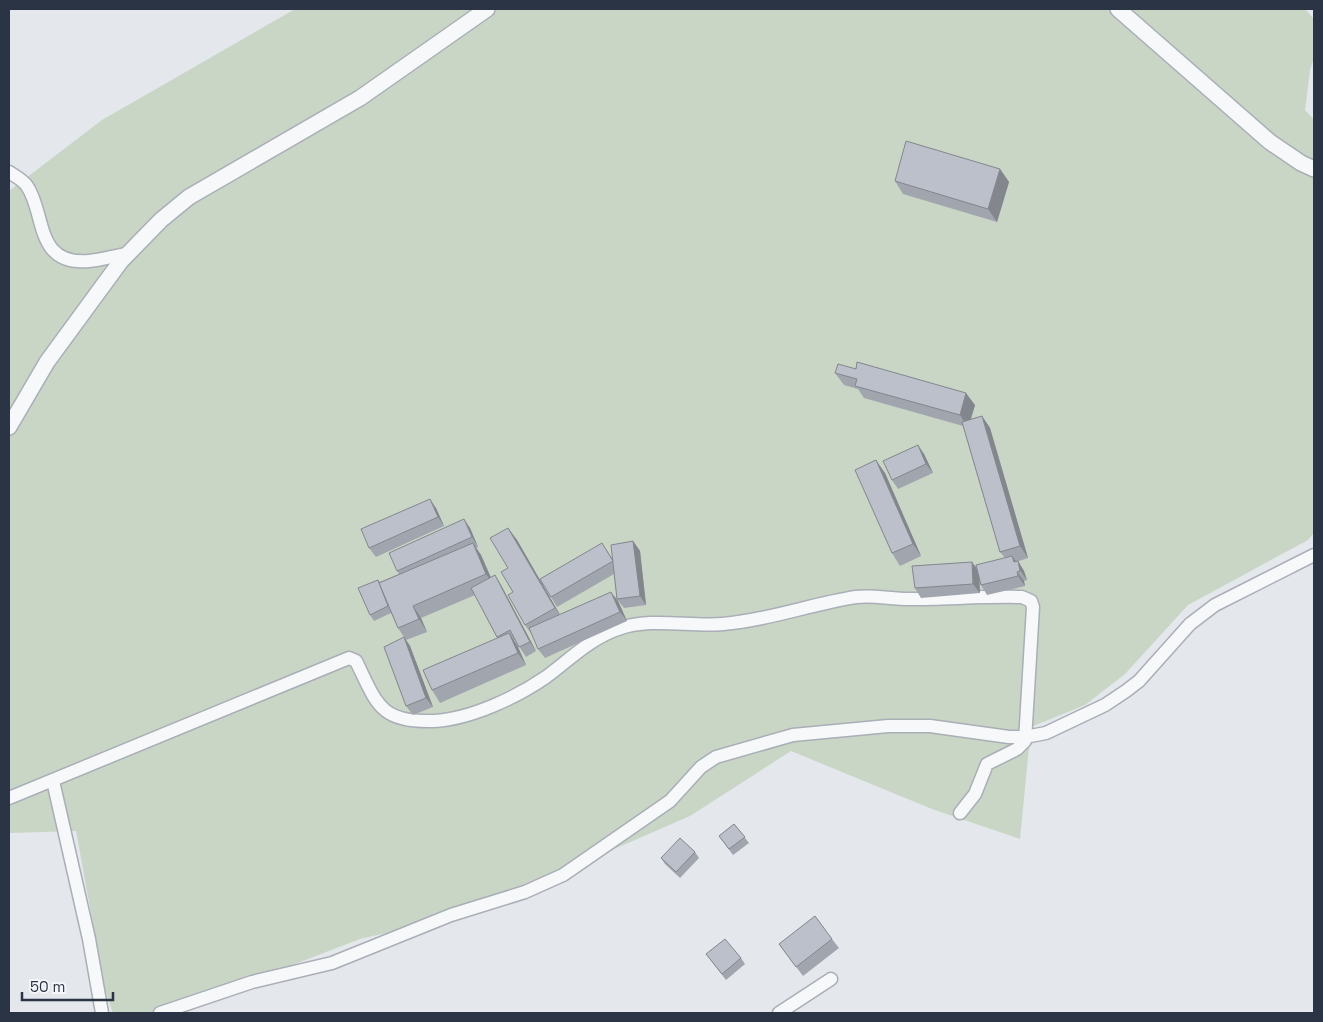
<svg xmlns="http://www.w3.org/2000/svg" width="1323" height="1022" viewBox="0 0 1323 1022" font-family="'Space Grotesk',sans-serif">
  <rect width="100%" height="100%" fill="#e4e7ec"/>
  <path fill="#c9d6c5" d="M 295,9 L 1305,9 L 1314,19 L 1314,58 L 1310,70 L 1305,110 L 1314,120 L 1314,533 L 1308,540 L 1188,605 L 1125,674 L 1085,705 L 1031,727 L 1020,839 L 932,809 L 791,751 L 690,816 L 460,916 L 360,939 L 168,1013 L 113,1013 L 105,990 L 76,831 L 9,833 L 9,191 L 102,120 Z"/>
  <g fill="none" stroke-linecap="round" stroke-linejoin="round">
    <defs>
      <g id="minor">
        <path d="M 9,172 C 15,176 23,180 27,186 C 46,213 34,266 89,261 C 101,260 114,256 127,254"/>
        <path d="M 53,781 L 89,939 L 102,1013"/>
        <path d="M 9,798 L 349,658 L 356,661 C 377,704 380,723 434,721 C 471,719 517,697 546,677 C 569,660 591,638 618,629 C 651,617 689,627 723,624 C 769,620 811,604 856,597 C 874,595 891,599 909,599 C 947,599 985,596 1022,597 L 1031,601 L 1033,607 L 1025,741 L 1017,749 L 987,764 L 975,794 L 960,813"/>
        <path d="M 160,1013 L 252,982 L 332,963 L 451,915 L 525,892 L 563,875 L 670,801 L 701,767 L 716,757 L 793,735 L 888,726 L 930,726 L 1009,737 L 1025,737 L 1046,733 L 1105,705 L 1126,691 L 1139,681 L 1190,624 L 1215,605 L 1314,555"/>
        <path d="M 779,1013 L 831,979"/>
      </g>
      <g id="tertiary">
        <path d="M 1118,9 L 1270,142 L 1301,163 L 1314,169"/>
        <path d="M 9,427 L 47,362 L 121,261 L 161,220 L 189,197 L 360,98 L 487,9"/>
      </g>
    </defs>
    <use href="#minor" stroke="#a9aeb7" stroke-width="15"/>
    <use href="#tertiary" stroke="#a9aeb7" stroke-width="18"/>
    <use href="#minor" stroke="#f7f8fa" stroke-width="12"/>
    <use href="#tertiary" stroke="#f7f8fa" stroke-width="15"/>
  </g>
  <g fill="#a1a5ae">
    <path d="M 1000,169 L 1009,182 L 997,222 L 903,194 L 895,181 Z"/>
    <path d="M 835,373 L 975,405 L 971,419 L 982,416 L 990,428 L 1028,558 L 1016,562 L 1018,561 L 1024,571 L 1027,580 L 1024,581 L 1025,586 L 987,595 L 981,585 L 979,578 L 980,593 L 921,598 L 915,588 L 977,568 L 1005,558 L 1000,552 L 963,426 L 864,398 L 858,389 L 844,385 Z"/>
    <path d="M 924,454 L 933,473 L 898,489 L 892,480 Z"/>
    <path d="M 885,473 L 921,556 L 900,566 L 892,553 Z"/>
    <path d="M 436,508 L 444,526 L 376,557 L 369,548 Z"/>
    <path d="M 470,528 L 478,547 L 476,548 L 481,555 L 491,578 L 495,575 L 501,585 L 536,651 L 526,657 L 515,640 L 514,640 L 517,645 L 526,665 L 440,703 L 432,690 L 497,638 L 475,595 L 421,618 L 427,632 L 406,640 L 410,646 L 433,707 L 413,715 L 406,706 L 404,637 L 398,628 L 391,613 L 374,621 L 370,615 L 378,580 L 380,582 L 399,574 L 397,571 Z"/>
    <path d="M 508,528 L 517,540 L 560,615 L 618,601 L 627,621 L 545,658 L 538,649 L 533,636 L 525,625 L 513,592 L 508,568 Z"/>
    <path d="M 633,541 L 640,551 L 646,605 L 624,608 L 617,599 L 614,574 L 557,607 L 551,597 L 602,543 L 612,558 Z"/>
    <path d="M 734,824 L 749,843 L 733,855 L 719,836 Z"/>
    <path d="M 695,852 L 699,858 L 680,878 L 665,864 L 661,858 Z"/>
    <path d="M 832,939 L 839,948 L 803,976 L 779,944 Z"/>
    <path d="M 706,954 L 741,958 L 745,964 L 726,980 Z"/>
  </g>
  <g fill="#83868d">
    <path d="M 1000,169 L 1009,182 L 997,222 L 988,209 Z"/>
    <path d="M 966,393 L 975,405 L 968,428 L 960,415 Z"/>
    <path d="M 982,416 L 990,428 L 1028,558 L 1020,546 Z"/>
    <path d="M 918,445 L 924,454 L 933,473 L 926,464 Z"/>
    <path d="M 876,460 L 885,473 L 921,556 L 913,544 Z"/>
    <path d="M 430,499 L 436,508 L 444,526 L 438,517 Z"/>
    <path d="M 464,519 L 470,528 L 478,547 L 472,537 Z"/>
    <path d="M 508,528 L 517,540 L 563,620 L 555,608 Z"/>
    <path d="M 633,541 L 640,551 L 646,605 L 640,596 Z"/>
    <path d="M 473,543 L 481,555 L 495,587 L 486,574 Z"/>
    <path d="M 1012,556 L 1019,565 L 1018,561 L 1024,571 L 1027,580 L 1014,562 Z"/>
    <path d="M 972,562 L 979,571 L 980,593 L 973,584 Z"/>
    <path d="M 1017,572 L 1024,581 L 1025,586 L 1018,576 Z"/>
    <path d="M 495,575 L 501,585 L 536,651 L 530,642 Z"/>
    <path d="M 611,592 L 618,601 L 627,621 L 620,612 Z"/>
    <path d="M 413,606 L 421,618 L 427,632 L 419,619 Z"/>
    <path d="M 509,633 L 517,645 L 526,665 L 518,653 Z"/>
    <path d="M 404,637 L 410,646 L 433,707 L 426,698 Z"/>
  </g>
  <g fill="#bbc0ca" stroke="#83868d">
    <path d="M 906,141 L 1000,169 L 988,209 L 895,181 Z"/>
    <path d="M 857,362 L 966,393 L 960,415 L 855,386 L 857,379 L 835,373 L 838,364 L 856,369 Z"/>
    <path d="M 982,416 L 1020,546 L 1000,552 L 962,422 Z"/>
    <path d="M 918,445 L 926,464 L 892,480 L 883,461 Z"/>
    <path d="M 876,460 L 913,544 L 892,553 L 855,470 Z"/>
    <path d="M 430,499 L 438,517 L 369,548 L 361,529 Z"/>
    <path d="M 464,519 L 472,537 L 397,571 L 389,553 Z"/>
    <path d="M 508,528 L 555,608 L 525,625 L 508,595 L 513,592 L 501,572 L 508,568 L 490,538 Z"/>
    <path d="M 633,541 L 640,596 L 617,599 L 611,545 Z"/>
    <path d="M 473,543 L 486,574 L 413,606 L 419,619 L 398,628 L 379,583 Z"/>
    <path d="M 602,543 L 613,561 L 551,597 L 540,579 Z"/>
    <path d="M 1012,556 L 1014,562 L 1018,561 L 1020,571 L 1017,572 L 1018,576 L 981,585 L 976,565 Z"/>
    <path d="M 972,562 L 973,584 L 915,588 L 912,566 Z"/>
    <path d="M 495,575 L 530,642 L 519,647 L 510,630 L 497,637 L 471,588 Z"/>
    <path d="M 378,580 L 379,583 L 388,606 L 370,615 L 358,588 Z"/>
    <path d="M 611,592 L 620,612 L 538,649 L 529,628 Z"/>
    <path d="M 509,633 L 518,653 L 432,690 L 423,670 Z"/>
    <path d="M 404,637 L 426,698 L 406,706 L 384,647 Z"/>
    <path d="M 734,824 L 745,837 L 729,849 L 719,836 Z"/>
    <path d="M 680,838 L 695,852 L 676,872 L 661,858 Z"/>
    <path d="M 815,916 L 832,939 L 796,967 L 779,944 Z"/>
    <path d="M 725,939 L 741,958 L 722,974 L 706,954 Z"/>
  </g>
  <rect width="1323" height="1022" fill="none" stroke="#2b3445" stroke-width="20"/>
  <path d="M22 992v8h91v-8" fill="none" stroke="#2b3445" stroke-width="2.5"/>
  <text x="30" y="992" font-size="15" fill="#2b3445" stroke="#f4f6f9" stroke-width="4" paint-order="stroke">50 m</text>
</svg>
